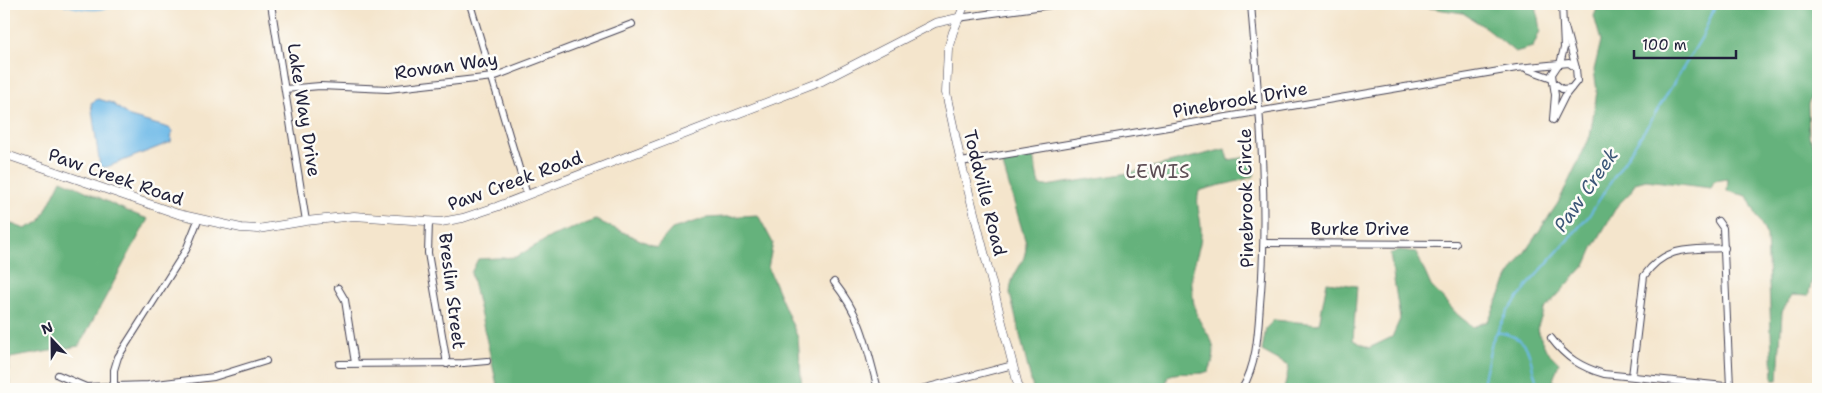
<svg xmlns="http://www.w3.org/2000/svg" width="1822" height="393" viewBox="0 0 1822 393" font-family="'Shantell Sans',sans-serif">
  <rect width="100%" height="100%" fill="#fdfcf7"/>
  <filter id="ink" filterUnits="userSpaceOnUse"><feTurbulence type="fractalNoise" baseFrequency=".02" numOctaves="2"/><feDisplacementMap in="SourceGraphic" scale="10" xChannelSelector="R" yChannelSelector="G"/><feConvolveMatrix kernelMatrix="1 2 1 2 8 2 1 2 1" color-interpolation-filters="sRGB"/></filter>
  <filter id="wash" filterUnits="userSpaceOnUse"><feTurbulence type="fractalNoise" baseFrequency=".0096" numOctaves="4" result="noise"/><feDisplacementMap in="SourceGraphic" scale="20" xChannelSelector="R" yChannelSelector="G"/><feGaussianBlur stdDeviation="1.12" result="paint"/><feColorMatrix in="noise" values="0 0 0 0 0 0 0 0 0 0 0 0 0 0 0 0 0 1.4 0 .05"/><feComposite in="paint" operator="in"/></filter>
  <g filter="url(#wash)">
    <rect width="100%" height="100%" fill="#f4e5cc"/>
    <g fill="#65b27c" stroke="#446a5c">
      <path d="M 1422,4 L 1536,4 L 1540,31 L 1533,47 L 1515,52 L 1486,28 L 1463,13 L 1424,7 Z"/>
      <path d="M 1599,4 L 1818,4 L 1818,80 L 1808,104 L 1809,136 L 1818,153 L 1818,280 L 1812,280 L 1808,296 L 1792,295 L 1782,312 L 1778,380 L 1773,380 L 1767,236 L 1747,196 L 1727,191 L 1728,179 L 1714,181 L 1711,188 L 1646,180 L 1635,183 L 1630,193 L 1617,206 L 1593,248 L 1586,264 L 1544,310 L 1537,329 L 1546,350 L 1559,363 L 1553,380 L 1563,389 L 1284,389 L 1289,366 L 1262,351 L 1266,328 L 1274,320 L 1319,324 L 1327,282 L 1357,286 L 1353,340 L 1369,348 L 1392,337 L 1400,319 L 1390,254 L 1399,250 L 1416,252 L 1431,286 L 1458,315 L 1473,327 L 1488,321 L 1508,277 L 1558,203 L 1590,137 L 1597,91 L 1594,70 L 1601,41 L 1594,16 Z"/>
      <path d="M 1225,149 L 1228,160 L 1255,156 L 1254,176 C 1236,183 1217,185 1199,191 C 1195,206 1201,215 1201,229 C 1202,245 1195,258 1192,274 C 1191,283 1193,296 1194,305 C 1200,335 1224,337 1209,371 C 1195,377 1181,370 1168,376 L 1166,384 L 1167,389 L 1033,389 L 1010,294 C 1010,270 1027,266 1026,243 L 1002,162 L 1033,156 L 1039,185 L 1046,186 L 1129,173 Z"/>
      <path d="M 61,180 C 91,192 118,209 148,219 L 79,346 L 10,358 L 8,373 L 11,389 L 4,389 L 4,221 L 25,229 L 40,222 Z"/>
      <path d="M 758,215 L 773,243 L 768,268 L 798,338 L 802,389 L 498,389 L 471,273 L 478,259 L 516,257 L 552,236 L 596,220 L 656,247 L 672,229 L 707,218 Z"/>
    </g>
    <path fill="#6ebae8" stroke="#486e92" d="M 98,99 L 112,103 L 130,117 L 169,128 L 172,131 L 171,142 L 107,167 L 100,167 L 91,103 Z"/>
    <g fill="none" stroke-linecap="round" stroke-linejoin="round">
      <g stroke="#6ebae8" stroke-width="2">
        <path d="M 63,4 C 92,12 98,10 126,4"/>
        <path d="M 4,83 C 10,100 8,113 4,130"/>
        <path d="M 1497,332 C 1539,339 1525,360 1540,389"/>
        <path d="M 1482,389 L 1492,341 L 1508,311 L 1533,279 L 1588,217 L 1650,122 L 1702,37 L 1716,4"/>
      </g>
    </g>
  </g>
  <g filter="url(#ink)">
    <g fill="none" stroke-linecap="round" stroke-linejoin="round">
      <defs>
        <g id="minor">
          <path d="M 271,4 L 306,221"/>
          <path d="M 470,4 L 527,195"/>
          <path d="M 958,18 L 1058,4"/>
          <path d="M 1565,27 L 1576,68"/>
          <path d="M 1560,64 L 1564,48 L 1562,4"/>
          <path d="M 1558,65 L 1552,74 L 1553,82 L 1562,89 L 1571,88"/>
          <path d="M 1527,69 L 1552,78"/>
          <path d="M 1553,82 L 1555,95 L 1553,119"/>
          <path d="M 285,89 L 320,86 L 388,89 L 493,77 L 632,24"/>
          <path d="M 961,162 L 1517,68 L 1569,63 L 1576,68 L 1577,81 L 1565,96 L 1553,120"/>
          <path d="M 1718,221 L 1723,228 L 1730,387"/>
          <path d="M 429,222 L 428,253 L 447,364"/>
          <path d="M 1264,243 L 1456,244"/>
          <path d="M 834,282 C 863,319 866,345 878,389"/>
          <path d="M 338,288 L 345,300 L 355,363"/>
          <path d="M 1818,330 L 1818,337"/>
          <path d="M 1551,338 C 1566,358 1581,367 1604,374 L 1755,389"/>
          <path d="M 339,364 L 464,363 L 487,361"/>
          <path d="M 58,375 L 86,387 L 148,385 L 214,377 L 266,361"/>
          <path d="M 1632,376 L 1644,276 C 1666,245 1690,250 1725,248"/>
          <path d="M 114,387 L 114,370 L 118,357 L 186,250 L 198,220"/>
          <path d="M 921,389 L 1013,365"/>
          <path d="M 1242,389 C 1257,364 1258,333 1260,304 C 1269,204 1259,104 1251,4"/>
        </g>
        <g id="tertiary">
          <path d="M 965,4 L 953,32 L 948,49 L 946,93 L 961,162 L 1019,389"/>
          <path d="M 4,154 L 178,214 L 241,228 L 258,229 L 306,221 L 354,216 L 441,222 L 463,218 L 496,207 L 822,81 L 935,23 L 958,18"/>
        </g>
      </defs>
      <use href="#minor" stroke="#423f51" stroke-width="8"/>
      <use href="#tertiary" stroke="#423f51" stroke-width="9"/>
      <use href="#minor" stroke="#fff" stroke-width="6"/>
      <use href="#tertiary" stroke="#fff" stroke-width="8"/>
    </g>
  </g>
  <g text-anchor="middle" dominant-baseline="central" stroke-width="5" stroke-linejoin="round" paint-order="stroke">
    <g font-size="18" fill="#22223b" stroke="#fdfcf7">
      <text transform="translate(446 66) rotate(-8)">Rowan Way</text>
      <text transform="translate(1240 100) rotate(-10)">Pinebrook Drive</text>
      <text transform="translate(304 110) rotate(81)">Lake Way Drive</text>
      <text transform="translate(116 177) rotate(19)">Paw Creek Road</text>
      <text transform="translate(515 181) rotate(-20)">Paw Creek Road</text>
      <text transform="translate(985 193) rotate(76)">Toddville Road</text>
      <text transform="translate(1246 198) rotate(-91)">Pinebrook Circle</text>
      <text x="1360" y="229">Burke Drive</text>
      <text transform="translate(452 291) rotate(83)">Breslin Street</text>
    </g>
    <g font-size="19" letter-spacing="1" fill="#5d4d54" stroke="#fdfcf7">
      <text x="1158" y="171">LEWIS</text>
    </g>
    <g font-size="19" font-style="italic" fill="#3d5778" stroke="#fdfcf7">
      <text transform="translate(1586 190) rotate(-55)">Paw Creek</text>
    </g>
  </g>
  <rect width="1822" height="393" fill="none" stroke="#fdfcf7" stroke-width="20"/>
  <g transform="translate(52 340) rotate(338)" stroke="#fdfcf7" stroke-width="4" paint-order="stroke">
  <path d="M0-4L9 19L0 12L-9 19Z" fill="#22223b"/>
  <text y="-8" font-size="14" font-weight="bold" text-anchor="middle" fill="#22223b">N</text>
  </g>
  <path d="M1634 50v8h102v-8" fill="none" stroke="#22223b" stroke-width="2.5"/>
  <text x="1642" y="50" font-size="15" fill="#22223b" stroke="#fdfcf7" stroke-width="4" paint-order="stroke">100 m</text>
</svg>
